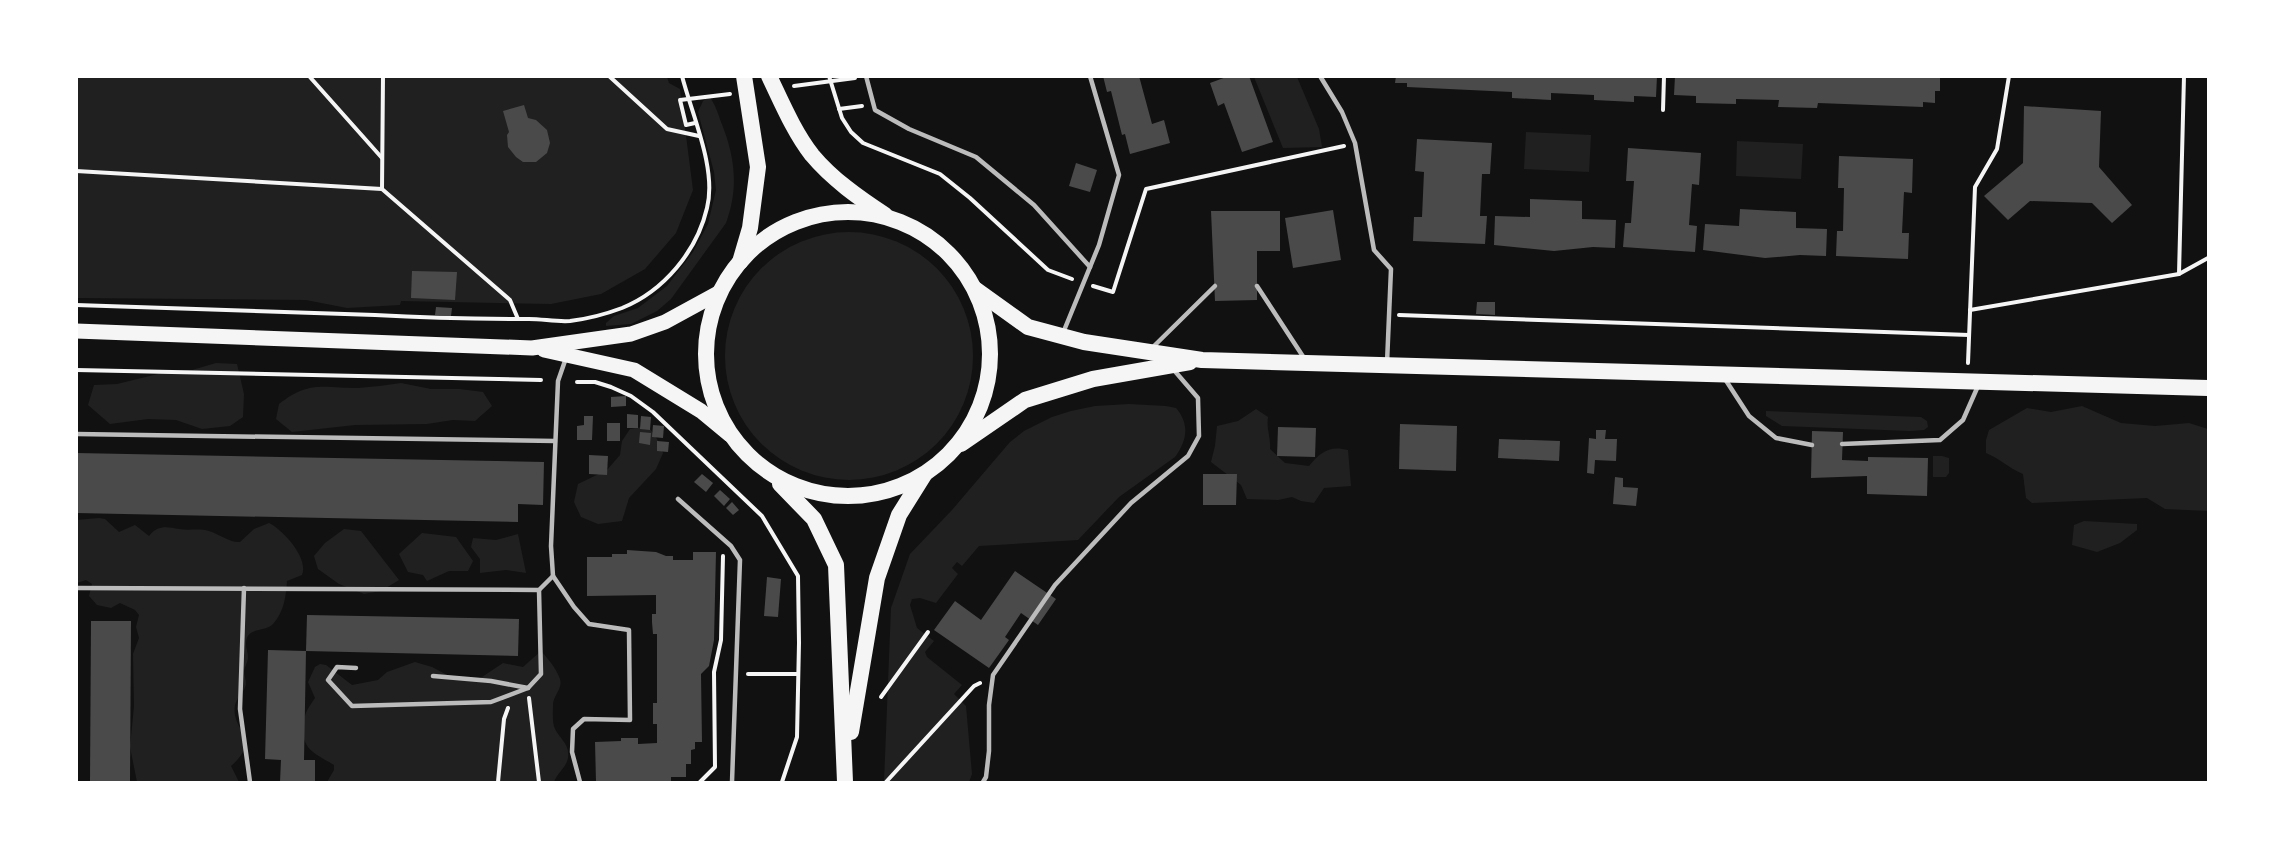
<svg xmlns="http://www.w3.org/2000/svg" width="2285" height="859" viewBox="0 0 2285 859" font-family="Overpass,sans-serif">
  <rect width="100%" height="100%" fill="#111"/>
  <g fill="#202020">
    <path d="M 76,77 L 667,77 L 669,83 L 680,89 L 693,190 L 676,233 L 645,269 L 601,294 L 551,304 L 401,301 L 400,305 L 347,308 L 306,300 L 77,298 Z"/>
    <path d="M 1254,77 L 1297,77 L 1319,129 L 1322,147 L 1283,148 Z"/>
    <path d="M 709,96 C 715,104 718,113 721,122 C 735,156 739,188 726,223 L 671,299 L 657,311 L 631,324 L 606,326 L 606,323 L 614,316 L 638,308 L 667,286 L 693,252 L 708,224 L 716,190 L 714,172 L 698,112 L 703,101 Z"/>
    <path d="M 1526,132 L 1591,135 L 1589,172 L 1524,169 Z"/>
    <path d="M 1737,141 L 1803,144 L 1801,179 L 1736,176 Z"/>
    <circle cx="849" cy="356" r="124"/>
    <path d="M 216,363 L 237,364 L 244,394 L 243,417 L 230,426 L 202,429 L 176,420 L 148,419 L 110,424 L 88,405 L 94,385 L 117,384 L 166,372 L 192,370 Z"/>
    <path d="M 401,383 L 431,389 L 459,389 L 483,392 L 492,406 L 475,421 L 453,420 L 427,424 L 355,425 L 292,432 L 276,419 L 279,404 C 309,380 324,388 358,388 C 372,387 387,385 401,383 Z"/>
    <path d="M 1129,404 L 1166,406 L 1176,408 C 1190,424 1187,441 1175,457 L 1119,497 L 1078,540 L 979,546 L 962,566 L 957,562 L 952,568 L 958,574 L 936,603 L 920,598 L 912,599 L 910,605 L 917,628 L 934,641 L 925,652 L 927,657 L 962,685 L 954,694 L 966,706 L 972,774 L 969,782 L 884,782 L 891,608 L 910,554 L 952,510 L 1010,442 L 1024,431 L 1052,417 L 1071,411 L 1095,406 Z"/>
    <path d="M 2082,406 L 2121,423 L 2155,426 L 2189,423 L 2208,429 L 2208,511 L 2165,509 L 2147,498 L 2032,503 L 2026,498 L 2023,474 C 2008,468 2001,459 1986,453 L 1986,440 L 1989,430 L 2027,408 L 2051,412 Z"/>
    <path d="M 1256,409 L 1268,417 C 1266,429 1271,437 1270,449 L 1285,463 L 1309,466 C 1320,452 1330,445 1348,450 L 1351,486 L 1324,488 L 1314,503 L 1301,501 L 1292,497 L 1278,500 L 1247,499 L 1241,485 L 1211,462 L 1215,446 L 1217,426 L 1238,421 Z"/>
    <path d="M 1766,411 L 1921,417 L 1927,421 L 1928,427 L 1924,430 L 1910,431 L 1782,426 L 1766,416 Z"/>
    <path d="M 648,426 L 657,439 L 663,453 L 656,469 L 629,498 L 622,521 L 598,524 L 581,517 L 574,502 L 578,484 L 607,470 L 620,455 L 622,441 L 630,429 Z"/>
    <path d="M 1942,456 L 1949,458 L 1949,473 L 1946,477 L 1933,477 L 1933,456 Z"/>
    <path d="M 99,518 L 105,519 L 119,532 L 135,525 L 149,536 C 158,524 168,527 179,529 C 189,531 199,528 209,531 C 219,534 230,543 240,542 L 254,529 L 269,523 C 283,530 309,558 302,575 L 287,581 C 286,596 284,612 273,624 C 264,633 246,626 246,644 C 246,648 248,653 248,657 C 248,662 245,666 244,671 C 244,675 246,680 246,684 C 245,692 237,697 235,705 C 230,730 263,738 231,766 L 239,782 L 137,782 L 130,747 L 134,706 L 133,654 L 139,638 L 136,627 L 139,615 L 135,610 L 120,603 L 111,608 L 97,605 L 89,596 L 92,584 L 86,580 L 77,583 L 76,520 Z"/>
    <path d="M 2084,521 L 2137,524 L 2137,530 L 2120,543 L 2097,552 L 2072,545 L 2074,525 Z"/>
    <path d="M 344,529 L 361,531 L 399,580 L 381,591 L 364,594 L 339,584 L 318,569 L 314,556 L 325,543 Z"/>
    <path d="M 422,533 L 456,537 L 473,561 L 468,571 L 449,571 L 427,581 L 423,575 L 408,572 L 399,554 Z"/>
    <path d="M 518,534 L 526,573 L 506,570 L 480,573 L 480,559 L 471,547 L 473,538 L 496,540 Z"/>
    <path d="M 541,651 C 549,660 556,668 560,679 C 563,689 553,695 553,705 C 553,712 552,723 555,729 C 560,739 570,744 568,758 C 566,768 557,773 554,782 L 327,782 L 334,770 L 334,765 C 318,755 303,751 303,730 C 304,714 306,711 315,698 L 308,682 L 315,667 L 320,664 L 326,665 L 352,685 L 378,680 L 387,672 L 415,662 L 432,667 L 451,677 L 479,679 L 503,663 L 523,667 Z"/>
  </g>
  <g fill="#4a4a4a">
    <path d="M 1103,76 L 1139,76 L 1152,124 L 1164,120 L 1170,143 L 1130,154 L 1125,134 L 1122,135 L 1111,91 L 1107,92 Z"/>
    <path d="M 1229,76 L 1249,76 L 1273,142 L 1242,152 L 1224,103 L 1218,106 L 1210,83 Z"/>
    <path d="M 1396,76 L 1657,76 L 1656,97 L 1634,96 L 1634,102 L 1594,100 L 1594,95 L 1551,93 L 1551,100 L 1512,98 L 1512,92 L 1407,87 L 1407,83 L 1395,83 Z"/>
    <path d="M 1675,76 L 1940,76 L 1940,91 L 1935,91 L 1935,103 L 1923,102 L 1923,107 L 1818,103 L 1817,108 L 1778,107 L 1779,100 L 1736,99 L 1736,104 L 1696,103 L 1696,96 L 1674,95 Z"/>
    <path d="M 524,105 L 528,118 L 536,120 L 547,130 L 550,143 L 547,153 L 536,162 L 523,162 L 516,157 L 508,147 L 507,135 L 509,132 L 503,111 Z"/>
    <path d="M 2024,106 L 2101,111 L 2099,167 L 2132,205 L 2112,223 L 2092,203 L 2030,201 L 2008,220 L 1984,196 L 2023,163 Z"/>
    <path d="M 1417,139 L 1492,143 L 1490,174 L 1482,174 L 1480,216 L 1487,216 L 1485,244 L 1413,241 L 1414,217 L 1422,217 L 1424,172 L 1415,171 Z"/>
    <path d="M 1628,148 L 1701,153 L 1699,185 L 1692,184 L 1689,225 L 1697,226 L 1695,252 L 1623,247 L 1625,223 L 1631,223 L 1634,181 L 1626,181 Z"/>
    <path d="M 1839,156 L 1913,159 L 1912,193 L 1904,192 L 1902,233 L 1909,233 L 1908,259 L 1836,256 L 1837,231 L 1843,231 L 1844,188 L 1838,188 Z"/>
    <path d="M 1076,163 L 1097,170 L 1090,192 L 1069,186 Z"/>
    <path d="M 1530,199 L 1582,201 L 1582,219 L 1616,220 L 1615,248 L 1593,247 L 1554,251 L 1494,245 L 1495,216 L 1530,217 Z"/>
    <path d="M 1740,209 L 1796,212 L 1796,228 L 1827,229 L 1826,256 L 1800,255 L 1765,258 L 1703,250 L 1705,224 L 1739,226 Z"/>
    <path d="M 1333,210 L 1341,260 L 1293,268 L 1285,218 Z"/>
    <path d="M 1211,211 L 1280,211 L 1280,251 L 1257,251 L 1257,300 L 1215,301 Z"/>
    <path d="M 412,271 L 457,272 L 455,300 L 411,298 Z"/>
    <path d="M 1477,302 L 1495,302 L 1495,315 L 1476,314 Z"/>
    <path d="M 436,307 L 452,308 L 451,316 L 435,315 Z"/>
    <path d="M 626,396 L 626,406 L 611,407 L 611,397 Z"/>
    <path d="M 627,414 L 638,415 L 638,428 L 627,428 Z"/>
    <path d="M 584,416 L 593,416 L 592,440 L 577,440 L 577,426 L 584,425 Z"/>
    <path d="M 641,416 L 651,417 L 650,430 L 640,429 Z"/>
    <rect x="607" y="423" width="13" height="18"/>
    <path d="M 1400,424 L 1457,426 L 1456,471 L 1399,469 Z"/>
    <path d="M 653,425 L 664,426 L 663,438 L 652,437 Z"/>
    <path d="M 1278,427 L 1316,428 L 1315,457 L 1277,456 Z"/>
    <path d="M 1596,430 L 1606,430 L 1605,439 L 1617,439 L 1616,461 L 1595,460 L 1594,474 L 1587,473 L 1589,438 L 1596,439 Z"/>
    <path d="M 1812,431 L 1843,432 L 1842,460 L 1868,461 L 1868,457 L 1928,458 L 1927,496 L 1867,494 L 1867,476 L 1811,478 Z"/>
    <path d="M 640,432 L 651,433 L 650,445 L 639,443 Z"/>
    <path d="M 1499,439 L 1560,441 L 1559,461 L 1498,458 Z"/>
    <path d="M 657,441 L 669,442 L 668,452 L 657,451 Z"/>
    <path d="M 76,453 L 544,462 L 543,505 L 518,504 L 518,522 L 76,513 Z"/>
    <path d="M 589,455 L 608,456 L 607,475 L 589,474 Z"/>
    <path d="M 702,474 L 713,483 L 706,492 L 694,482 Z"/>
    <path d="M 1203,474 L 1237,474 L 1236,505 L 1203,505 Z"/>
    <path d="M 1615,477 L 1623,478 L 1623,487 L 1638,488 L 1636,506 L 1613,504 Z"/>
    <path d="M 720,490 L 730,499 L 724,506 L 714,496 Z"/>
    <path d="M 732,502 L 739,510 L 733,515 L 726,508 Z"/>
    <path d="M 627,550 L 656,552 L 666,556 L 673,556 L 673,560 L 693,560 L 693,552 L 716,552 L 714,640 L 709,666 L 701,674 L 702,742 L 695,742 L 695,749 L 691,750 L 691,764 L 686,764 L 686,777 L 671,777 L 671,782 L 596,782 L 595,742 L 621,741 L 621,738 L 638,738 L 638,744 L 657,743 L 657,724 L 653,724 L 653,703 L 657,703 L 657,634 L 653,634 L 652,622 L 652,614 L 656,614 L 656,595 L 587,596 L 587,557 L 612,557 L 612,554 L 627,554 Z"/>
    <path d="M 1015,571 L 1056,599 L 1038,625 L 1021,613 L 1005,637 L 1009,640 L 989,668 L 934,630 L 955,601 L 981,620 Z"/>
    <path d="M 767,577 L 781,579 L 778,617 L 764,616 Z"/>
    <path d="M 307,615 L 519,619 L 518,656 L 306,651 Z"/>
    <path d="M 91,621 L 131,621 L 130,782 L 90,782 Z"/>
    <path d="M 268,650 L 306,651 L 304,760 L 315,760 L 315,782 L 280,782 L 281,760 L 265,759 Z"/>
  </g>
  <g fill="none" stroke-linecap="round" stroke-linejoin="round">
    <g stroke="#f5f5f5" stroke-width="4">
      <path d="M 309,76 L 382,158"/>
      <path d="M 609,76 L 667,129 L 699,136"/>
      <path d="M 829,76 L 842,118 L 851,132 L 863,143 L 940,174 L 970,198 L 1048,270 L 1072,279"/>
      <path d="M 794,86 L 855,78"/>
      <path d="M 839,109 L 862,106"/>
      <path d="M 1663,110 L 1664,76"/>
      <path d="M 695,123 L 686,125 L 680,100 L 730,94"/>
      <path d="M 76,171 L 382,189 L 510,300 L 518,319"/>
      <path d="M 382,189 L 383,76"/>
      <path d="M 2179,274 L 2184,76"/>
      <path d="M 1093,286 L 1113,292 L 1146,189 L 1344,146"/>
      <path d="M 76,305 C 176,308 276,311 375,315 C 427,318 478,319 529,319 C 543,319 556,322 570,321 C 587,319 606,314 622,308 C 664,291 697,251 707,208 C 717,169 692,115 682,76"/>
      <path d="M 1970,310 L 2179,274 L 2208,258"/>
      <path d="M 1399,315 L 1969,335"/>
      <path d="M 1968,363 L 1975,187 L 1997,149 L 2009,76"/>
      <path d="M 76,370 L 541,380"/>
      <path d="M 577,382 L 595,382 L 611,387 L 631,396 L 653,412 L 762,516 L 798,576 L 799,643 L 797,737 L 782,782"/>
      <path d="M 748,674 L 798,674"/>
      <path d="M 881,697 L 928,632"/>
      <path d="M 529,698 L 539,782"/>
      <path d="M 498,782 L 504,719 L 508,708"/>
      <path d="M 700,782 L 715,767 L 714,672 L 721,640 L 723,556"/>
      <path d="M 886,782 L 974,686 L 980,683"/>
    </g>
    <g stroke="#bcbcbc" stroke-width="4.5">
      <path d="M 866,76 L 875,110 L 909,129 L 976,157 L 1034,205 L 1090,267"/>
      <path d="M 1320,76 L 1342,112 L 1355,143 L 1374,250 L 1391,269 L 1387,363"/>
      <path d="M 1257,286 L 1304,358"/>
      <path d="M 1063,333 L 1099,245 L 1119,175 L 1090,76"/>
      <path d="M 1152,348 L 1215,286"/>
      <path d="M 566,358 L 558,381 L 551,546 L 553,576 L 574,607 L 589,624 L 629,630 L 630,720 L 584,719 L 573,729 L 572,752 L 580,782"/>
      <path d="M 1725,379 L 1749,416 L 1776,438 L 1812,445"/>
      <path d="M 76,434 L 555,441"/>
      <path d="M 1842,444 L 1940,440 L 1963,420 L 1978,386"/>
      <path d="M 678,499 L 731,546 L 740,560 L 732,782"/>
      <path d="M 76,588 L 539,590 L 553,576"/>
      <path d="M 244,588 L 240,709 L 250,782"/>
      <path d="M 356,668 L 337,667 L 328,680 L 352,706 L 491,702 L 528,688 L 541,674 L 539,590"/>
      <path d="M 433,676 L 491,681 L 528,688"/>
      <path d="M 983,782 L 986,777 L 989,751 L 989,705 L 993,675 L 1055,585 L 1131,503 L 1188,456 L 1199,436 L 1198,398 L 1173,369"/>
    </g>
    <g stroke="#f5f5f5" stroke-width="15">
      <path d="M 76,331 L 532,348 L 631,334 L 665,322 L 720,292"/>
      <path d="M 544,350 L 634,370 L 701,411 L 730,435"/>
    </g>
    <g stroke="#f5f5f5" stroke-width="16">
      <path d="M 769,76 C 782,103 794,132 812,155 C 832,179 859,198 885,215"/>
      <circle cx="848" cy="354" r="142"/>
      <path d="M 740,262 L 750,228 L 758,167 L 744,76"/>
      <path d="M 975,289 L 1028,327 L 1084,342 L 1202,360 L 2208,388"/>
      <path d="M 961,444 L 1025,400 L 1093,379 L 1190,362"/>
      <path d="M 780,484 L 814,519 L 836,565 L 845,782"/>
      <path d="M 851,732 L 877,578 L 899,515 L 924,475"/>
    </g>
  </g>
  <rect width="2285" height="859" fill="none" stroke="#ffffff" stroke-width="156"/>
</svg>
